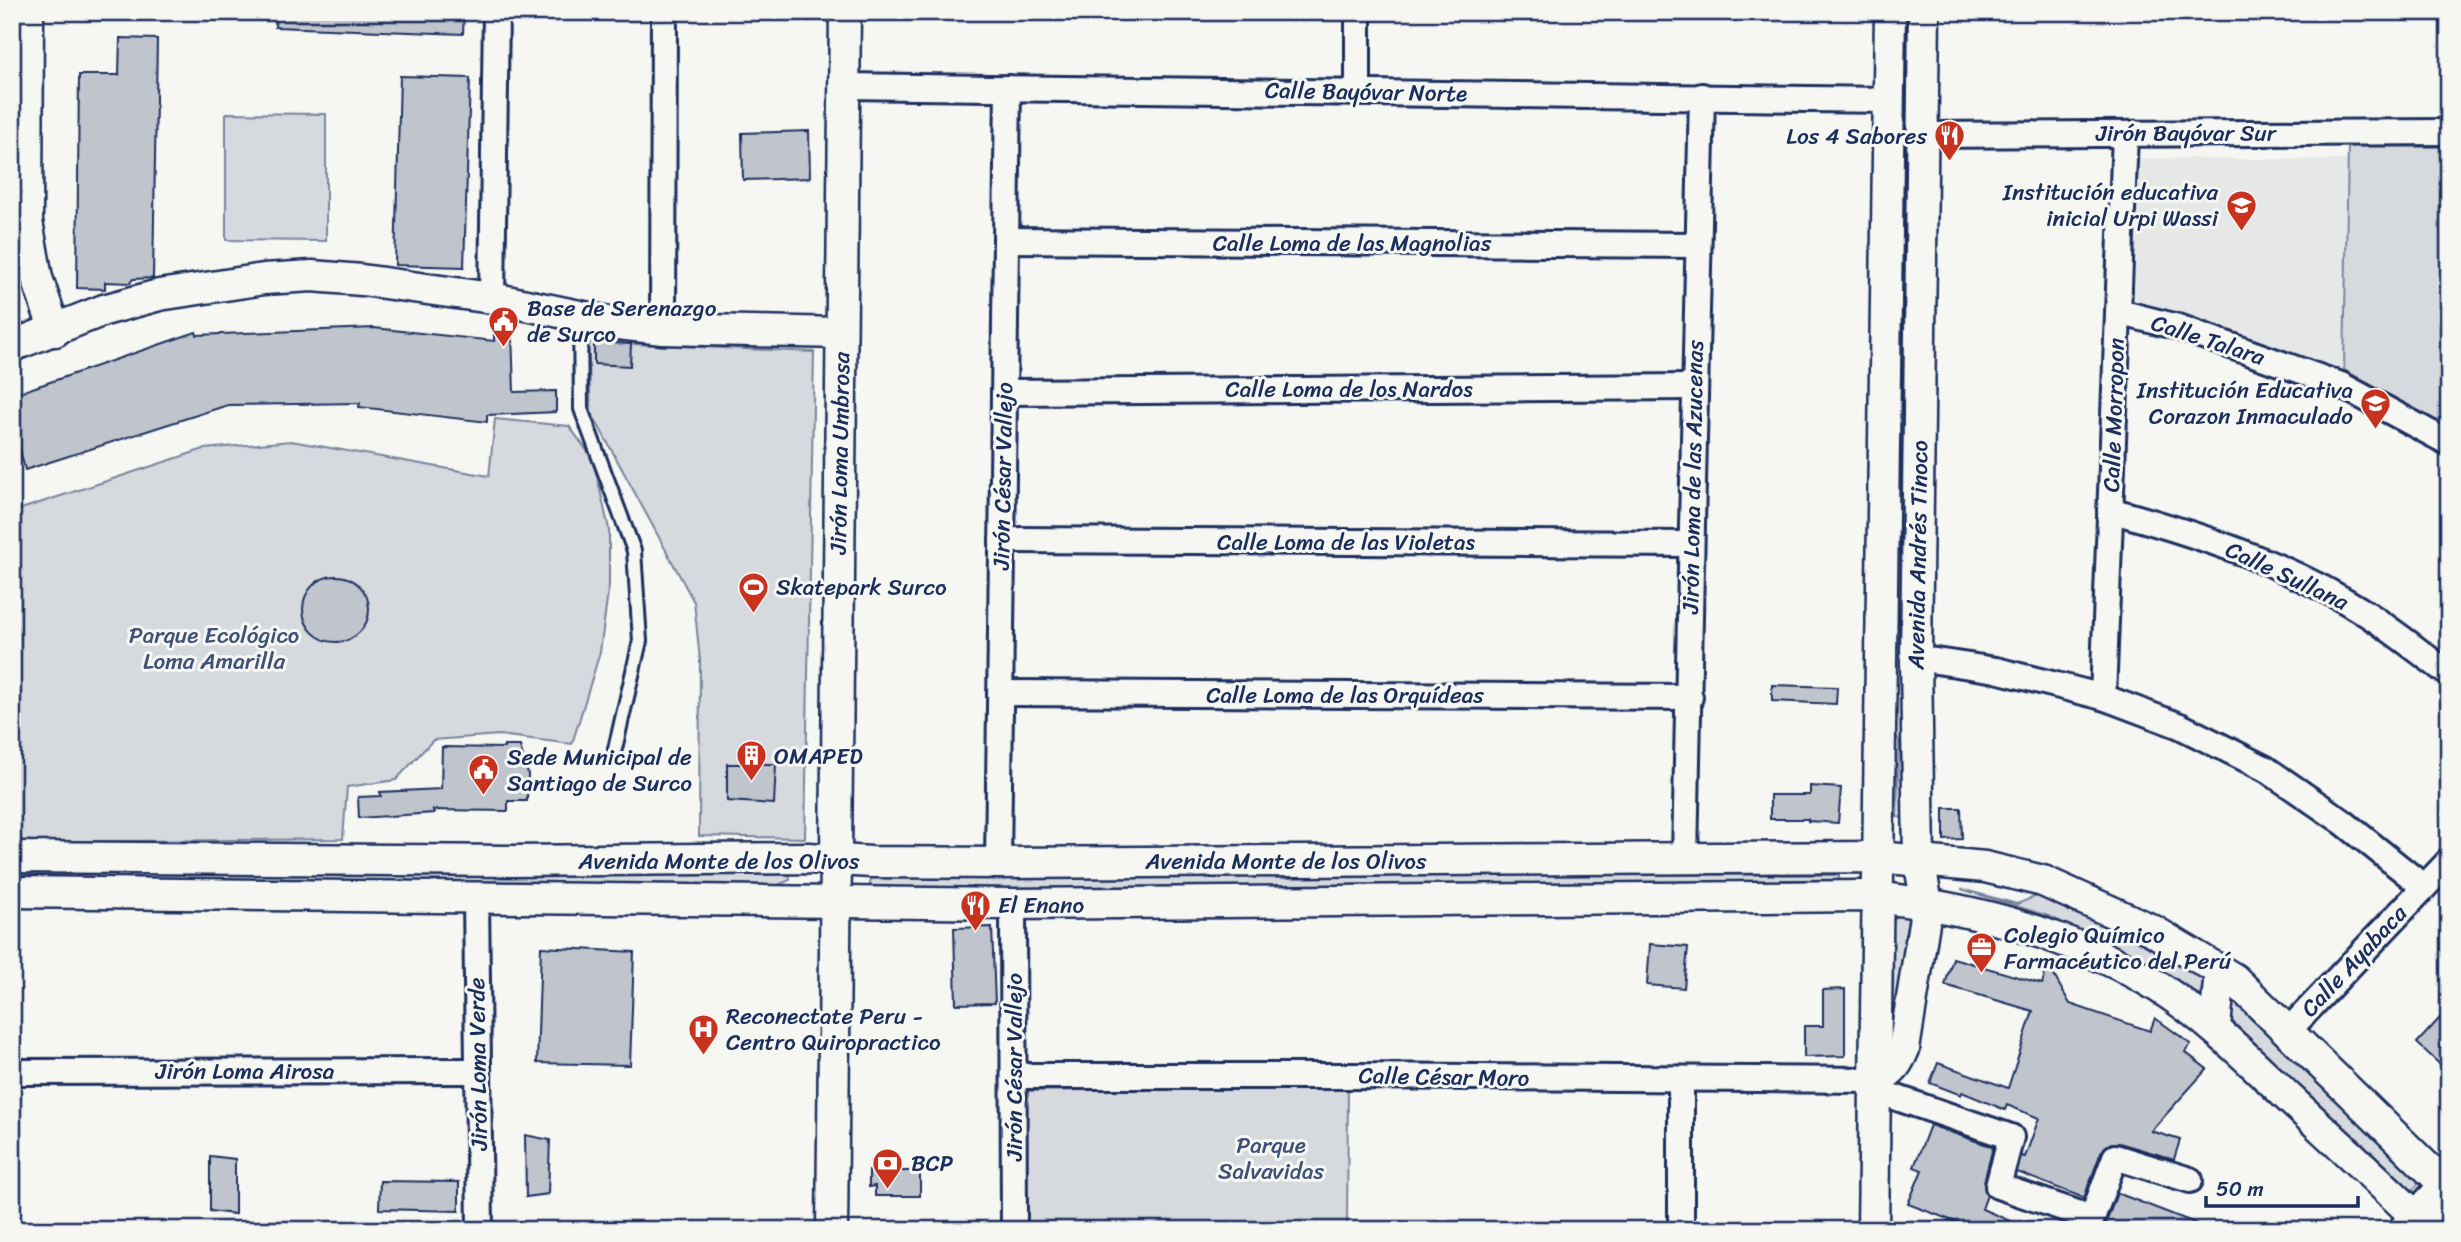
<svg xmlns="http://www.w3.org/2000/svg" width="2461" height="1242" viewBox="0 0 2461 1242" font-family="Sriracha,sans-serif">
  <rect width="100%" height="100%" fill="#f6f6f2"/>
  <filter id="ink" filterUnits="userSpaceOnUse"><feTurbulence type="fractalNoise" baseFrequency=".0143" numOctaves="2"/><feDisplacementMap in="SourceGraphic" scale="14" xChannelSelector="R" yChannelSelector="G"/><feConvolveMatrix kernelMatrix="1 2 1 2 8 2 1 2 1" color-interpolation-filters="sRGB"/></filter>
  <g filter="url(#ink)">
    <path fill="#e6e7e7" d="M 2137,158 L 2347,160 L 2343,369 L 2206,324 L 2135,304 Z"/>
    <g fill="#d6d9dd" stroke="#78849e" stroke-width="2">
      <path d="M 1918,50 L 1909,818 L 1897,817 L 1899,741 L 1889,719 L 1896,219 L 1904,195 L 1906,51 Z"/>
      <path d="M 226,113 L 326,114 L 326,241 L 226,240 Z"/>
      <path d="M 2348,146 L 2449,147 L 2449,428 L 2344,370 Z"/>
      <path d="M 588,342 L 814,352 L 805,838 L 699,836 L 700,660 L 694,602 L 591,412 Z"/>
      <path d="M 495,419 L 569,426 L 593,459 L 609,529 L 609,585 L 600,652 L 572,744 L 499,735 L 433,740 L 396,780 L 347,787 L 343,839 L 12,842 L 12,500 L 18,510 L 204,449 L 291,441 L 489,476 Z"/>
      <path d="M 12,868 L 789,873 L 790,880 L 771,888 L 12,880 Z"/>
      <path d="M 872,872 L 1839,875 L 1839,888 L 869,890 Z"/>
      <path d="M 1961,889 L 2017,904 L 2039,895 L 2149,944 L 2207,978 L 2198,997 L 2122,949 L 2048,916 Z"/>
      <path d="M 1902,913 L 1912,922 L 1899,1007 L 1890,1004 L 1888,923 Z"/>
      <path d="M 2226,995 L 2416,1171 L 2418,1185 L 2414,1189 L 2402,1189 L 2225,1014 Z"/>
      <path d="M 1348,1086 L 1347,1230 L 1025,1230 L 1027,1091 Z"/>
    </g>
    <g fill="#c0c4cd" stroke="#1b2f5e" stroke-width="2">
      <path d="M 276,12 L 464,12 L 463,34 L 275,27 Z"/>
      <path d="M 120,38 L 157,39 L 153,278 L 133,279 L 130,283 L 105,282 L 105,289 L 77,288 L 79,75 L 119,75 Z"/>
      <path d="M 400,76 L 470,78 L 464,267 L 395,265 Z"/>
      <path d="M 809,131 L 810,178 L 743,180 L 742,133 Z"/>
      <path d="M 374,328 L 494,341 L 494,331 L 512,331 L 514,392 L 556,391 L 556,412 L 487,415 L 487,422 L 359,407 L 360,403 L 228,405 L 25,470 L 12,417 L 12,395 L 196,332 L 197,335 Z"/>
      <path d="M 594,342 L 631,344 L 630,366 L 594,364 Z"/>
      <circle cx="336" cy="609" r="33"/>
      <path d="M 1772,685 L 1837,687 L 1836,704 L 1772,701 Z"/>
      <path d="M 504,746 L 520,746 L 528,774 L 527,801 L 508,801 L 508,811 L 433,810 L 434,813 L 359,818 L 358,797 L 381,796 L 380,792 L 441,789 L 442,747 L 504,748 Z"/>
      <path d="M 727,764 L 776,764 L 774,804 L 727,801 Z"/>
      <path d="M 1810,786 L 1841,788 L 1838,823 L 1808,821 L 1808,819 L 1770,819 L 1770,795 L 1810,795 Z"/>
      <path d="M 1944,808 L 1961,808 L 1962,839 L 1944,840 Z"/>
      <path d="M 992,927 L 995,1003 L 956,1004 L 954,928 Z"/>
      <path d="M 1650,944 L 1688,947 L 1684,988 L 1647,985 Z"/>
      <path d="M 541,947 L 634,952 L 630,1065 L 537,1063 Z"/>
      <path d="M 1953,958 L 2042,984 L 2048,965 L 2070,1004 L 2150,1031 L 2155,1018 L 2191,1044 L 2185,1052 L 2207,1069 L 2151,1131 L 2180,1140 L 2174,1159 L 2119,1143 L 2111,1143 L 2101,1152 L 2084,1198 L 2017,1172 L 2021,1156 L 2025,1157 L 2039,1118 L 2007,1105 L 2005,1110 L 1962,1092 L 1961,1095 L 1930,1083 L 1938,1063 L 2008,1088 L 2033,1011 L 1945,985 Z"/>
      <path d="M 1845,989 L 1845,1056 L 1804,1057 L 1804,1026 L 1823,1026 L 1823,990 Z"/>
      <path d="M 2449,1008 L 2449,1073 L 2417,1043 Z"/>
      <path d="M 1930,1125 L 1993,1147 L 1984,1182 L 1987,1195 L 1982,1209 L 2031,1230 L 1977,1230 L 1908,1204 L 1922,1170 L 1914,1167 Z"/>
      <path d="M 525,1135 L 550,1140 L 548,1194 L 526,1197 Z"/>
      <path d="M 210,1156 L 235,1159 L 235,1214 L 210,1211 Z"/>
      <path d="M 869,1171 L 920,1171 L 920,1196 L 875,1196 L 875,1186 L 869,1187 Z"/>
      <path d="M 380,1181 L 459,1182 L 459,1211 L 379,1209 Z"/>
      <path d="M 2117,1193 L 2208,1228 L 2208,1230 L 2101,1230 L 2106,1223 Z"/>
    </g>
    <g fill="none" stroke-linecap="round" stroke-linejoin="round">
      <defs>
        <path id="service" d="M 580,316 L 581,409 L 634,551 L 640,641 L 615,749"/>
        <g id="minor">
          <path d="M 844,86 L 1888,100"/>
          <path d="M 1358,92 L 1358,12"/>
          <path d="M 1923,135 L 2449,132"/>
          <path d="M 1006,240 L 1698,245"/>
          <path d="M 492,298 L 496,12"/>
          <path d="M 2118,312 L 2178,327 L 2341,385 L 2449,443"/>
          <path d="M 663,329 L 664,12"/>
          <path d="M 1004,392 L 1694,387"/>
          <path d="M 2110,510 C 2200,535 2288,564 2367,614 C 2395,632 2422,654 2449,674"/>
          <path d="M 1002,540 L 1690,544"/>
          <path d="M 1916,658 L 1996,670 L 2056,685 L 2103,697 L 2180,726 L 2266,769 L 2343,822 L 2424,887"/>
          <path d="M 1000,693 L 1690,697"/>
          <path d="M 2103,697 L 2125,134"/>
          <path d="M 1685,858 C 1691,604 1694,350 1702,96"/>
          <path d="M 998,863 L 1008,88"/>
          <path d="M 476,898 L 480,1230"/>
          <path d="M 1013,904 L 1014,1230"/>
          <path d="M 2288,1031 L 2449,861"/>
          <path d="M 12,1072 L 478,1071"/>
          <path d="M 1014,1076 L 1350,1076 L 1874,1080"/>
          <path d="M 1874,1090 L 2011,1137 L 1998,1186 L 2092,1218 L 2115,1157 L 2190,1180"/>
          <path d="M 1681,1230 L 1681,1079"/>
        </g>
        <g id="tertiary">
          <path d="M 28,12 L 27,221 L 37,278 L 55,331"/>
          <path d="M 12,346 L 104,310 L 159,295 L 264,279 L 312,276 L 362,280 L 492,298 L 618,324 L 663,329 L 841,333"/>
          <path d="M 12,857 L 513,861 L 808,858 L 871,862 L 998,863 L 1878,857 L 1985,867 L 2043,881 L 2152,930 L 2234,979 L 2448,1188"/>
          <path d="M 12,892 L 1013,904 L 1863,896 C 1961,905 2062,931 2147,980 C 2201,1012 2245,1056 2290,1099 C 2333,1139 2376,1178 2418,1219"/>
          <path d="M 2215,1028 L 2220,970"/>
          <path d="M 1874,1080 C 1891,1073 1897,1066 1904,1049 L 1927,904 L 1919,860 L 1916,658 L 1924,12"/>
          <path d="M 832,1230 L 845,12"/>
          <path d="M 1873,1230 L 1890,12"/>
        </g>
        <path id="primary" d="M 2409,1230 L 2449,1187"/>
      </defs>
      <use href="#service" stroke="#1b2f5e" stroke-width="18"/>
      <use href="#minor" stroke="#1b2f5e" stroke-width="30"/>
      <use href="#tertiary" stroke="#1b2f5e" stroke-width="35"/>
      <use href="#primary" stroke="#1b2f5e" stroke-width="44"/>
      <use href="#service" stroke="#f6f6f2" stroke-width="12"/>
      <use href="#minor" stroke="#f6f6f2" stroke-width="24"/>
      <use href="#tertiary" stroke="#f6f6f2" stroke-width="30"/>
      <use href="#primary" stroke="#f6f6f2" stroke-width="38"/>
    </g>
  </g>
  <defs>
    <symbol id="restaurant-pin" viewBox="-11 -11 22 30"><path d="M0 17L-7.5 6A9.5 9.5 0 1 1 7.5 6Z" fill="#c8321e" stroke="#f6f6f2"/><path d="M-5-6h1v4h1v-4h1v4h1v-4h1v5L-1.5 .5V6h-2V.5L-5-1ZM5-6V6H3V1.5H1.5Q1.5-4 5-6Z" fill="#fff"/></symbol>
    <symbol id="school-pin" viewBox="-11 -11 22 30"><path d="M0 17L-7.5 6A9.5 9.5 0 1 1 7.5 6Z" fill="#c8321e" stroke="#f6f6f2"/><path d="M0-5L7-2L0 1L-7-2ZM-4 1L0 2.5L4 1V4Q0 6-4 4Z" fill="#fff"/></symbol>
    <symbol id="civic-pin" viewBox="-11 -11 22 30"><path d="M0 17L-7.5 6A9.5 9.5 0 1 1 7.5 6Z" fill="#c8321e" stroke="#f6f6f2"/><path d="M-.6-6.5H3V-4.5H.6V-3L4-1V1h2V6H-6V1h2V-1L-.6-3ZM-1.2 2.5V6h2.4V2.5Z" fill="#fff"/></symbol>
    <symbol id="stadium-pin" viewBox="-11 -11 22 30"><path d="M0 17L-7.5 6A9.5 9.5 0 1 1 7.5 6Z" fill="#c8321e" stroke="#f6f6f2"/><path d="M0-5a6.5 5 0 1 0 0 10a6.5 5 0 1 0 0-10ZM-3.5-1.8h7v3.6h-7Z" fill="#fff"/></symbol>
    <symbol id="building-pin" viewBox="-11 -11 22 30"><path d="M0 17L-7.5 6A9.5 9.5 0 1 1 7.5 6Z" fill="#c8321e" stroke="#f6f6f2"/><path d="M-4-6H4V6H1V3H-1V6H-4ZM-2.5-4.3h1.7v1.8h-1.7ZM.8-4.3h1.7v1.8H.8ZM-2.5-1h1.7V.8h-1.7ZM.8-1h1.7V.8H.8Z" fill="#fff"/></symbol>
    <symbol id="office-pin" viewBox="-11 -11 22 30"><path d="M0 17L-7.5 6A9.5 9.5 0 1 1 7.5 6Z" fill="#c8321e" stroke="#f6f6f2"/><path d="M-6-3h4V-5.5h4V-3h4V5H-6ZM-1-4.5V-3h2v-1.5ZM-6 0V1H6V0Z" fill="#fff"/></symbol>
    <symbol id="hospital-pin" viewBox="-11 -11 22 30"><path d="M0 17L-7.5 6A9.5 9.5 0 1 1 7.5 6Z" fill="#c8321e" stroke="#f6f6f2"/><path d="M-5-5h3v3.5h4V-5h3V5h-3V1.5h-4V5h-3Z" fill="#fff"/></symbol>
    <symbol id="bank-pin" viewBox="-11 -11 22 30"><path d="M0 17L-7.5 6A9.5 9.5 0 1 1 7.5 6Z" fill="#c8321e" stroke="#f6f6f2"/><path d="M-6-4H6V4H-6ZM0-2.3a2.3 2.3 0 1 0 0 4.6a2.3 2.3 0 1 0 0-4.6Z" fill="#fff"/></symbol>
  </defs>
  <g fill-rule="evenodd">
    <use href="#restaurant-pin" x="1932" y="118" width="35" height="47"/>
    <use href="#school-pin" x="2224" y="188" width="35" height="47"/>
    <use href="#civic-pin" x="486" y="304" width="35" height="47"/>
    <use href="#school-pin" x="2358" y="386" width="35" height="47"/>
    <use href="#stadium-pin" x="736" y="570" width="35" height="47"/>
    <use href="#building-pin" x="734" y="738" width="35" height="47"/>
    <use href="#civic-pin" x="466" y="752" width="35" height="47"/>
    <use href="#restaurant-pin" x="958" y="888" width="35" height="47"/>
    <use href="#office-pin" x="1964" y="930" width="35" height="47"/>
    <use href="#hospital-pin" x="686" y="1012" width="35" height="47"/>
    <use href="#bank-pin" x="870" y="1146" width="35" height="47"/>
  </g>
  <g text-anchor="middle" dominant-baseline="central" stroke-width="6" stroke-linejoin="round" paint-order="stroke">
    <g font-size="23" fill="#1b2f5e" stroke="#f6f6f2">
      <text transform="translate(1366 92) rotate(1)">Calle Bayóvar Norte</text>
      <text x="2186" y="133">Jirón Bayóvar Sur</text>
      <text x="1352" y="243">Calle Loma de las Magnolias</text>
      <text transform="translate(2208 340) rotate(18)">Calle Talara</text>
      <text x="1349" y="389">Calle Loma de los Nardos</text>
      <text transform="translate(2114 415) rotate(-88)">Calle Morropon</text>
      <text transform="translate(840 453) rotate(-89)">Jirón Loma Umbrosa</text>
      <text transform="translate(1003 476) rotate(-89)">Jirón César Vallejo</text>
      <text transform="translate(1693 477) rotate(-89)">Jirón Loma de las Azucenas</text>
      <text x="1346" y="542">Calle Loma de las Violetas</text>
      <text transform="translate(1918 555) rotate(-89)">Avenida Andrés Tinoco</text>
      <text transform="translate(2287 576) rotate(25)">Calle Sullana</text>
      <text x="1345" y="695">Calle Loma de las Orquídeas</text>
      <text x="719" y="861">Avenida Monte de los Olivos</text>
      <text x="1286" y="861">Avenida Monte de los Olivos</text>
      <text transform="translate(2354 961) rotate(-47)">Calle Ayabaca</text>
      <text transform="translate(478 1064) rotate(-91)">Jirón Loma Verde</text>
      <text transform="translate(1014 1067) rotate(-90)">Jirón César Vallejo</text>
      <text x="245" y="1071">Jirón Loma Airosa</text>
      <text transform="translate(1444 1077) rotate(1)">Calle César Moro</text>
    </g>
    <g font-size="23" fill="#1b2f5e" stroke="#f6f6f2" text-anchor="start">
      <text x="1927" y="136" text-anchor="end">Los 4 Sabores</text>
      <text x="2218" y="192" text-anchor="end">Institución educativa<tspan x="2218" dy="26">inicial Urpi Wassi</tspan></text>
      <text x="527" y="308">Base de Serenazgo<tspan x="527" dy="26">de Surco</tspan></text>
      <text x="2353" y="390" text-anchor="end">Institución Educativa<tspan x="2353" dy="26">Corazon Inmaculado</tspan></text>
      <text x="776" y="587">Skatepark Surco</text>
      <text x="774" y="756">OMAPED</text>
      <text x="507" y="757">Sede Municipal de<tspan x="507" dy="26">Santiago de Surco</tspan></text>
      <text x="998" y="905">El Enano</text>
      <text x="2004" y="935">Colegio Químico<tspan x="2004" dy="26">Farmacéutico del Perú</tspan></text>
      <text x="726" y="1016">Reconectate Peru -<tspan x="726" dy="26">Centro Quiropractico</tspan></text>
      <text x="911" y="1163">BCP</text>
    </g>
    <g font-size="23" fill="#405177" stroke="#f6f6f2">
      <text x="214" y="635">Parque Ecológico<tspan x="214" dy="26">Loma Amarilla</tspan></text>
      <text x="1271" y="1145">Parque<tspan x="1271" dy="26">Salvavidas</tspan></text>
    </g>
  </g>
  <rect width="2461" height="1242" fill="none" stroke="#f6f6f2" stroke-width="42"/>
  <rect x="21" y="21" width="2419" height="1200" fill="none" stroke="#1b2f5e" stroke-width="2.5" filter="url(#ink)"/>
  <path d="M2206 1196v10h152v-10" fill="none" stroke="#1b2f5e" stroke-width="3.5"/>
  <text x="2216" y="1196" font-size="21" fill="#1b2f5e" stroke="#f6f6f2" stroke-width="5" paint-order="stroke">50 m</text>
</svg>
